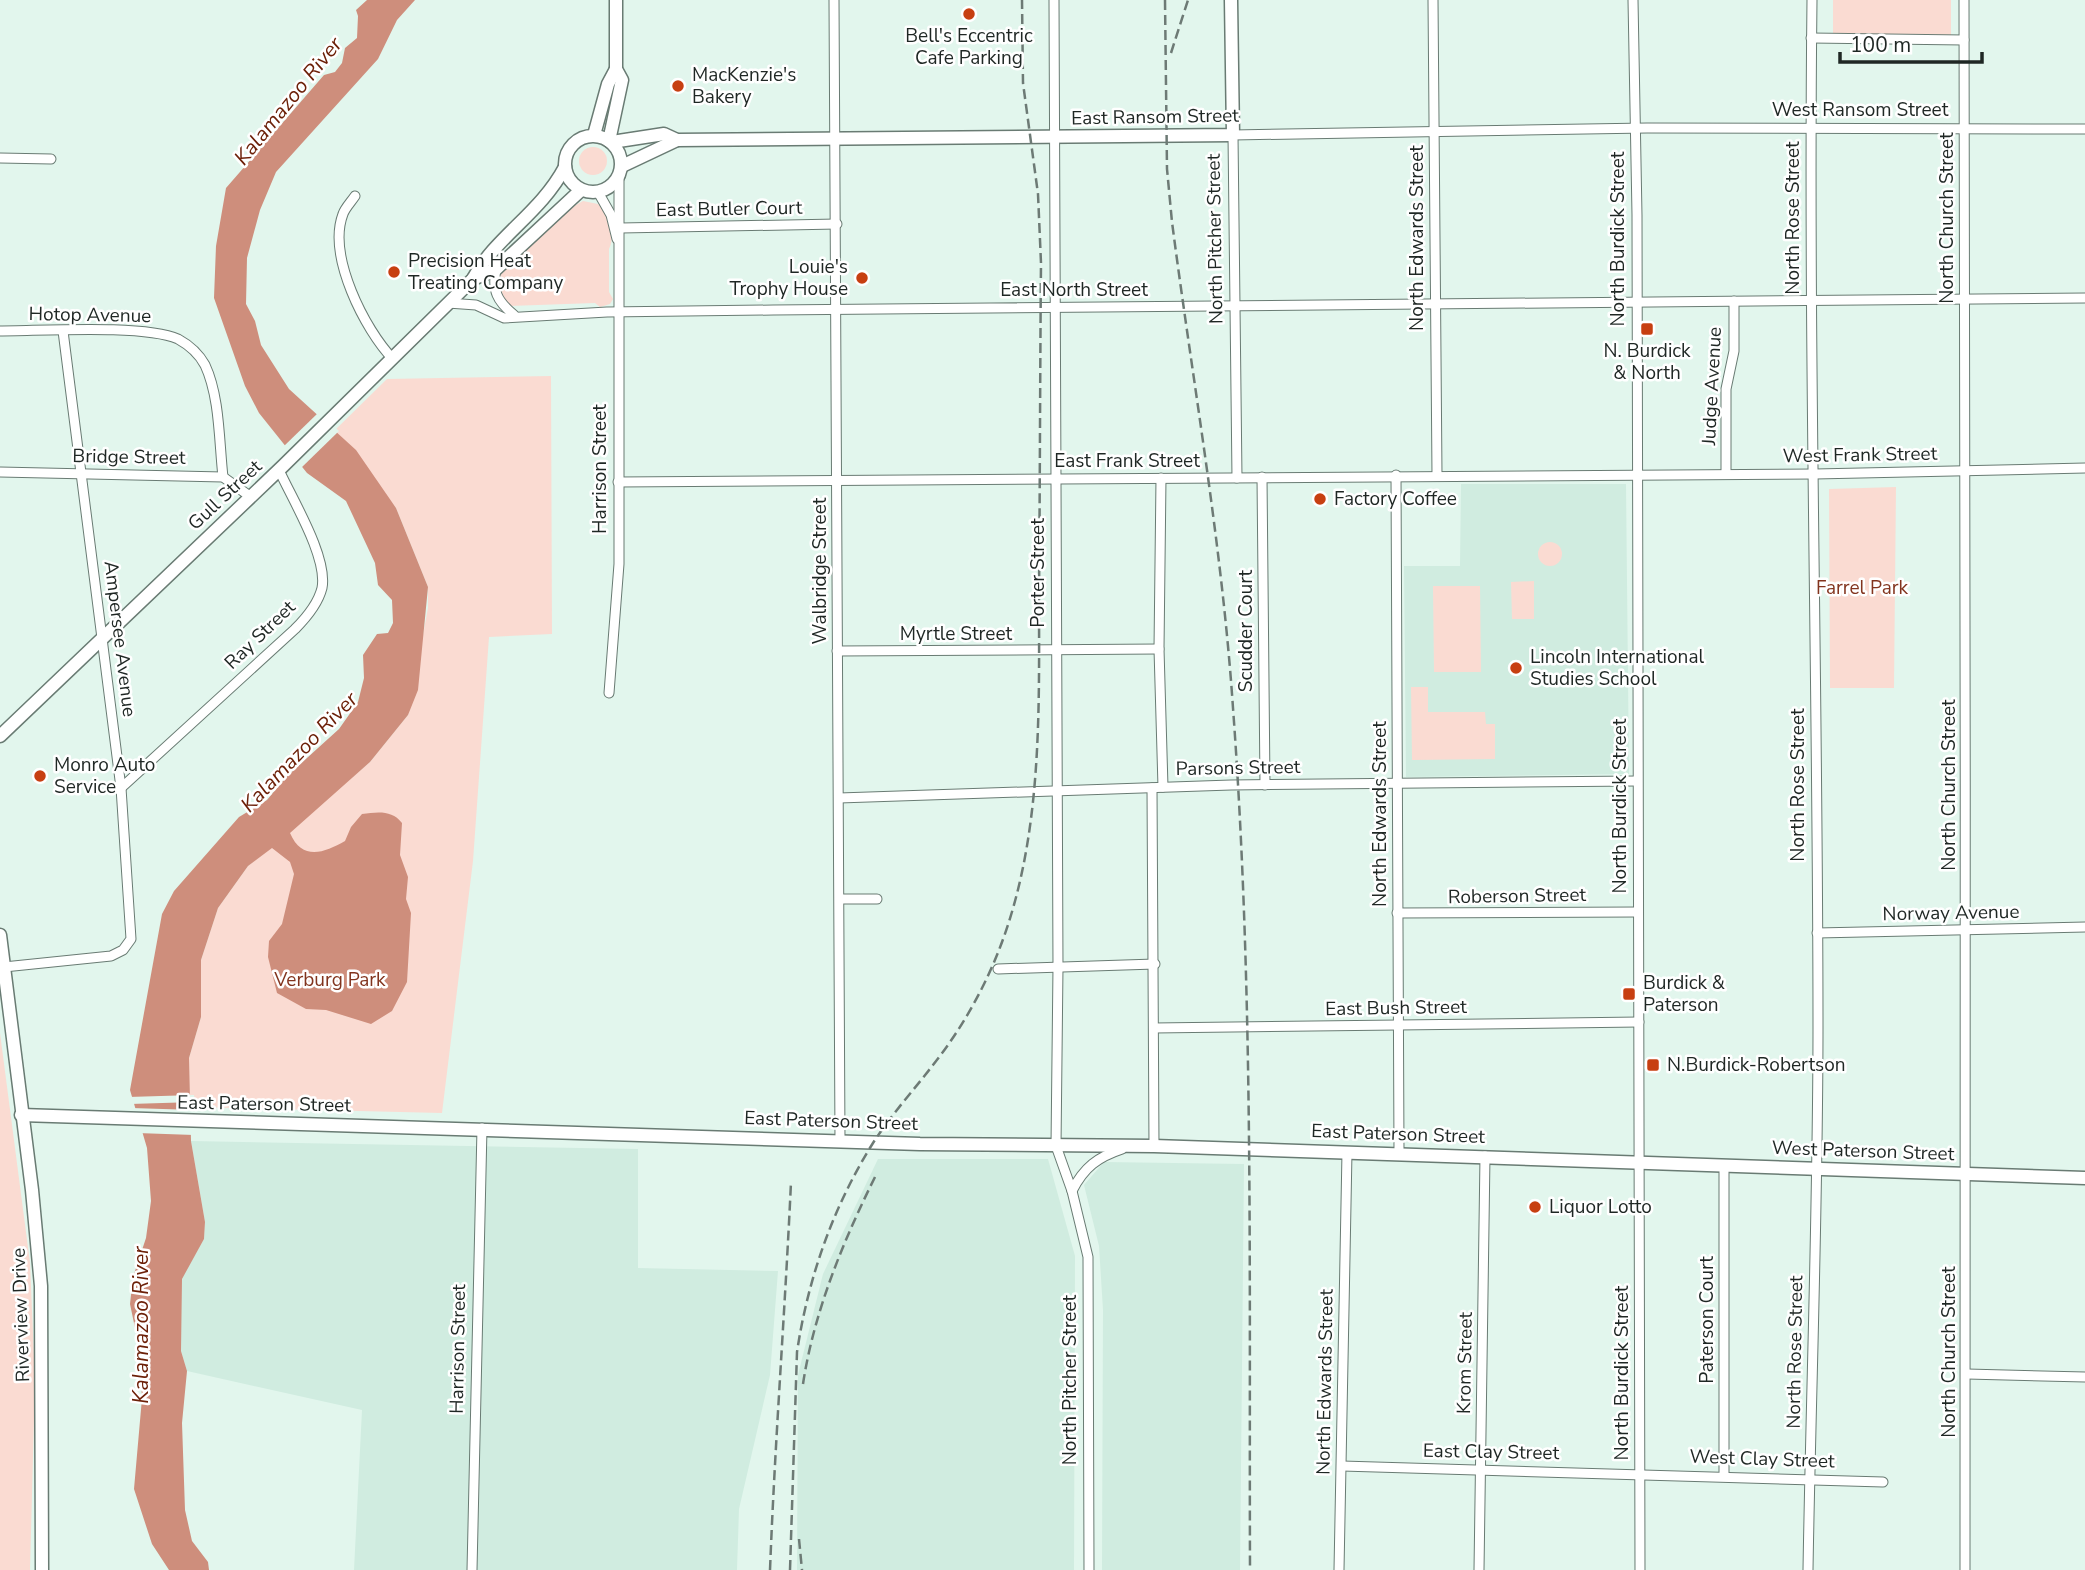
<svg xmlns="http://www.w3.org/2000/svg" width="2085" height="1570" viewBox="0 0 2085 1570" font-family="'Nunito Sans',sans-serif">
  <rect width="100%" height="100%" fill="#e2f6ed"/>
  <g fill="#d0ece0">
    <path d="M 1461,484 L 1626,484 L 1629,774 L 1406,777 L 1404,566 L 1460,566 Z"/>
    <path d="M 191,1141 L 638,1149 L 638,1268 L 778,1271 L 770,1375 L 739,1509 L 737,1570 L 354,1570 L 362,1410 L 187,1371 L 181,1351 L 181,1279 L 204,1239 L 205,1222 Z"/>
    <path d="M 878,1159 L 1048,1159 L 1075,1256 L 1074,1570 L 797,1570 L 798,1375 L 823,1274 Z"/>
    <path d="M 1104,1162 L 1244,1164 L 1240,1570 L 1102,1570 L 1103,1310 L 1099,1246 L 1084,1185 Z"/>
  </g>
  <g fill="#fadbd2">
    <path d="M 1833,0 L 1951,0 L 1951,40 L 1833,39 Z"/>
    <circle cx="593" cy="161" r="14"/>
    <path d="M 583,201 L 598,204 C 609,214 616,236 609,249 L 609,292 L 613,299 L 610,304 L 600,307 L 595,303 L 509,306 C 499,294 494,282 504,269 L 574,206 Z"/>
    <path d="M 551,376 L 552,634 L 489,637 L 473,861 L 442,1113 L 191,1107 L 187,1077 L 189,1058 L 201,1017 L 201,960 L 218,908 L 248,866 L 370,762 L 408,715 L 428,608 L 428,587 L 396,508 L 334,431 L 387,379 Z"/>
    <path d="M 1896,487 L 1894,688 L 1830,688 L 1829,489 Z"/>
    <circle cx="1550" cy="554" r="12"/>
    <path d="M 1534,581 L 1534,619 L 1512,619 L 1511,582 Z"/>
    <path d="M 1433,586 L 1480,586 L 1481,672 L 1434,672 Z"/>
    <path d="M 1411,687 L 1428,687 L 1428,712 L 1485,712 L 1486,724 L 1495,724 L 1495,759 L 1412,760 Z"/>
    <path d="M 0,1033 L 30,1263 L 35,1381 L 30,1570 L 0,1570 Z"/>
  </g>
  <path fill="#ce8e7c" d="M 367,0 L 415,0 L 397,20 L 378,59 L 276,172 L 260,210 L 247,258 L 246,304 L 255,321 L 261,345 L 289,389 L 356,450 L 396,508 L 428,587 L 418,690 L 408,715 L 370,762 L 290,833 C 302,861 324,853 345,841 L 351,827 L 362,814 C 378,812 392,810 402,823 L 400,855 L 408,877 L 406,899 L 411,913 L 407,982 L 392,1011 L 371,1024 L 326,1010 L 306,1009 L 277,993 L 268,957 L 269,941 L 282,924 L 294,874 L 290,862 L 272,848 L 248,866 L 218,908 L 201,960 L 201,1017 L 189,1058 L 191,1141 L 205,1222 L 204,1239 L 182,1279 L 181,1351 L 187,1371 L 182,1423 L 185,1510 L 192,1541 L 208,1562 L 209,1570 L 169,1570 L 152,1544 L 134,1489 L 142,1398 L 139,1347 L 130,1304 L 133,1277 L 146,1238 L 151,1201 L 147,1148 L 130,1090 L 162,914 L 174,891 L 239,817 L 267,800 L 286,777 L 339,729 L 358,702 L 364,678 L 363,655 L 377,634 L 388,633 L 393,623 L 392,600 L 378,585 L 375,563 L 346,501 L 307,473 L 259,413 L 245,386 L 214,298 L 216,246 L 226,188 L 324,75 L 335,72 L 342,63 L 345,48 L 357,38 L 358,16 L 356,10 Z"/>
  <g fill="#e2f6ed">
    <path d="M 319,412 L 339,431 L 300,469 L 282,448 Z"/>
    <path d="M 194,1095 L 195,1102 L 130,1104 L 128,1097 Z"/>
    <path d="M 131,1108 L 195,1110 L 194,1135 L 137,1133 Z"/>
  </g>
  <g fill="none" stroke-linecap="round" stroke-linejoin="round">
    <defs>
      <g id="street">
        <path d="M 834,0 L 840,1141"/>
        <path d="M 1054,0 L 1058,967 L 1056,1146 L 1072,1191 L 1088,1257 L 1089,1570"/>
        <path d="M 1433,0 L 1437,475"/>
        <path d="M 1633,0 L 1637,215 L 1640,1570"/>
        <path d="M 1964,0 C 1965,523 1966,1047 1965,1570"/>
        <path d="M 1811,38 L 1964,40"/>
        <path d="M 0,158 L 51,159"/>
        <path d="M 598,192 L 611,215 L 617,239"/>
        <path d="M 355,196 C 351,202 345,208 343,214 C 327,256 365,330 393,359"/>
        <path d="M 621,228 L 837,224"/>
        <path d="M 496,269 C 492,291 497,301 514,315"/>
        <path d="M 448,303 L 476,305 L 504,318 L 607,312 L 773,310 L 2085,298"/>
        <path d="M 0,331 C 41,331 144,324 178,339 C 189,345 199,354 205,365 C 220,397 219,442 223,477"/>
        <path d="M 0,472 L 223,477 L 251,497"/>
        <path d="M 1726,473 L 1726,389 L 1734,351 L 1734,301"/>
        <path d="M 1396,475 L 1399,1153"/>
        <path d="M 1262,477 L 1265,785"/>
        <path d="M 1161,478 L 1159,649 L 1163,787"/>
        <path d="M 1237,478 L 1233,135 L 1647,128 L 2085,129"/>
        <path d="M 618,482 L 1815,474 L 2085,468"/>
        <path d="M 837,651 L 1159,649"/>
        <path d="M 609,693 L 619,564 L 619,175"/>
        <path d="M 121,788 L 295,629 C 306,618 318,604 322,588 C 328,557 292,499 279,470"/>
        <path d="M 1152,788 L 1154,1146"/>
        <path d="M 839,798 L 1231,785 L 1637,781"/>
        <path d="M 840,899 L 877,899"/>
        <path d="M 1397,913 L 1638,912"/>
        <path d="M 1817,933 L 2085,927"/>
        <path d="M 4,967 L 111,956 L 123,950 L 131,939 L 121,788 L 63,331"/>
        <path d="M 998,969 L 1155,964"/>
        <path d="M 1154,1028 L 1639,1022"/>
        <path d="M 1724,1165 L 1724,1475"/>
        <path d="M 1072,1191 C 1084,1167 1098,1157 1122,1149"/>
        <path d="M 1967,1374 L 2085,1377"/>
        <path d="M 1342,1466 L 1883,1482"/>
        <path d="M 472,1570 L 482,1128"/>
        <path d="M 1339,1570 L 1347,1152"/>
        <path d="M 1479,1570 L 1485,1156"/>
        <path d="M 1808,1570 C 1811,1389 1818,1207 1818,1026 C 1818,684 1808,342 1812,0"/>
      </g>
      <g id="secondary">
        <path d="M 594,135 L 608,84 L 616,69"/>
        <circle cx="593" cy="164" r="28"/>
        <path d="M 609,141 L 622,80 L 616,69 L 616,0"/>
        <path d="M 612,142 L 664,134 L 677,140 L 1233,135 L 1231,0"/>
        <path d="M 622,166 L 677,140"/>
        <path d="M 473,279 L 496,269 L 581,190"/>
        <path d="M 0,736 L 283,466 L 473,279 C 495,237 540,214 565,167"/>
        <path d="M 0,935 L 32,1190 L 41,1286 L 42,1570"/>
        <path d="M 21,1115 L 920,1144 L 1154,1146 L 2085,1178"/>
      </g>
    </defs>
    <use href="#street" stroke="#697b73" stroke-width="11"/>
    <use href="#secondary" stroke="#697b73" stroke-width="15"/>
    <use href="#street" stroke="#fff" stroke-width="9"/>
    <use href="#secondary" stroke="#fff" stroke-width="12"/>
    <g stroke="#6d7a75" stroke-width="2.5" stroke-dasharray="10 5" stroke-linecap="butt">
      <path d="M 1165,0 L 1167,169 L 1172,222 C 1193,384 1222,545 1233,708 C 1254,994 1249,1283 1250,1570"/>
      <path d="M 1171,53 L 1188,0"/>
      <path d="M 803,1384 C 814,1311 844,1239 877,1173"/>
      <path d="M 799,1539 L 802,1570"/>
      <path d="M 770,1570 C 775,1440 785,1312 791,1182"/>
      <path d="M 790,1570 L 797,1352 C 808,1278 833,1207 873,1143 C 891,1115 913,1091 933,1065 C 960,1031 983,991 999,950 C 1043,837 1039,712 1039,592 C 1040,483 1040,373 1041,263 L 1038,194 L 1023,83 L 1022,0"/>
    </g>
  </g>
  <g fill="#c73f11" stroke="#fff" stroke-width="2.5">
    <circle cx="969" cy="14" r="7"/>
    <circle cx="678" cy="86" r="7"/>
    <circle cx="394" cy="272" r="7"/>
    <circle cx="862" cy="278" r="7"/>
    <rect x="1640" y="322" width="14" height="14" rx="3.5"/>
    <circle cx="1320" cy="499" r="7"/>
    <circle cx="1516" cy="668" r="7"/>
    <circle cx="40" cy="776" r="7"/>
    <rect x="1622" y="987" width="14" height="14" rx="3.5"/>
    <rect x="1646" y="1058" width="14" height="14" rx="3.5"/>
    <circle cx="1535" cy="1207" r="7"/>
  </g>
  <g text-anchor="middle" dominant-baseline="central" stroke-width="5" stroke-linejoin="round" paint-order="stroke">
    <g font-size="19" fill="#1f2724" stroke="#fff" text-anchor="start">
      <text x="969" y="36" text-anchor="middle">Bell's Eccentric<tspan x="969" dy="22">Cafe Parking</tspan></text>
      <text x="692" y="75">MacKenzie's<tspan x="692" dy="22">Bakery</tspan></text>
      <text x="408" y="261">Precision Heat<tspan x="408" dy="22">Treating Company</tspan></text>
      <text x="848" y="267" text-anchor="end">Louie's<tspan x="848" dy="22">Trophy House</tspan></text>
      <text x="1647" y="351" text-anchor="middle">N. Burdick<tspan x="1647" dy="22">&amp; North</tspan></text>
      <text x="1334" y="499">Factory Coffee</text>
      <text x="1530" y="657">Lincoln International<tspan x="1530" dy="22">Studies School</tspan></text>
      <text x="54" y="765">Monro Auto<tspan x="54" dy="22">Service</tspan></text>
      <text x="1643" y="983">Burdick &amp;<tspan x="1643" dy="22">Paterson</tspan></text>
      <text x="1667" y="1065">N.Burdick-Robertson</text>
      <text x="1549" y="1207">Liquor Lotto</text>
    </g>
    <g font-size="19" fill="#1f2724" stroke="#fff">
      <text x="1860" y="110">West Ransom Street</text>
      <text transform="translate(1155 117) rotate(-1)">East Ransom Street</text>
      <text transform="translate(729 209) rotate(-1)">East Butler Court</text>
      <text transform="translate(1793 218) rotate(-90)">North Rose Street</text>
      <text transform="translate(1947 218) rotate(-90)">North Church Street</text>
      <text transform="translate(1417 238) rotate(-90)">North Edwards Street</text>
      <text transform="translate(1215 239) rotate(-91)">North Pitcher Street</text>
      <text transform="translate(1618 239) rotate(-90)">North Burdick Street</text>
      <text x="1074" y="290">East North Street</text>
      <text transform="translate(90 315) rotate(1)">Hotop Avenue</text>
      <text transform="translate(1712 386) rotate(-87)">Judge Avenue</text>
      <text transform="translate(1860 455) rotate(-1)">West Frank Street</text>
      <text transform="translate(129 457) rotate(1)">Bridge Street</text>
      <text x="1127" y="461">East Frank Street</text>
      <text transform="translate(600 469) rotate(-90)">Harrison Street</text>
      <text transform="translate(225 495) rotate(-43)">Gull Street</text>
      <text transform="translate(820 571) rotate(-90)">Walbridge Street</text>
      <text transform="translate(1038 573) rotate(-90)">Porter Street</text>
      <text transform="translate(1246 631) rotate(-90)">Scudder Court</text>
      <text x="956" y="634">Myrtle Street</text>
      <text transform="translate(260 635) rotate(-44)">Ray Street</text>
      <text transform="translate(120 639) rotate(83)">Ampersee Avenue</text>
      <text transform="translate(1238 768) rotate(-1)">Parsons Street</text>
      <text transform="translate(1798 785) rotate(-90)">North Rose Street</text>
      <text transform="translate(1949 785) rotate(-90)">North Church Street</text>
      <text transform="translate(1620 806) rotate(-90)">North Burdick Street</text>
      <text transform="translate(1380 814) rotate(-90)">North Edwards Street</text>
      <text transform="translate(1517 896) rotate(-1)">Roberson Street</text>
      <text transform="translate(1951 913) rotate(-1)">Norway Avenue</text>
      <text transform="translate(1396 1008) rotate(-1)">East Bush Street</text>
      <text transform="translate(264 1104) rotate(1)">East Paterson Street</text>
      <text transform="translate(831 1121) rotate(2)">East Paterson Street</text>
      <text transform="translate(1398 1134) rotate(2)">East Paterson Street</text>
      <text transform="translate(1863 1151) rotate(2)">West Paterson Street</text>
      <text transform="translate(21 1315) rotate(-92)">Riverview Drive</text>
      <text transform="translate(1707 1320) rotate(-90)">Paterson Court</text>
      <text transform="translate(458 1349) rotate(-89)">Harrison Street</text>
      <text transform="translate(1795 1352) rotate(-89)">North Rose Street</text>
      <text transform="translate(1949 1352) rotate(-90)">North Church Street</text>
      <text transform="translate(1465 1363) rotate(-89)">Krom Street</text>
      <text transform="translate(1622 1373) rotate(-90)">North Burdick Street</text>
      <text transform="translate(1070 1380) rotate(-90)">North Pitcher Street</text>
      <text transform="translate(1325 1382) rotate(-89)">North Edwards Street</text>
      <text transform="translate(1491 1452) rotate(1)">East Clay Street</text>
      <text transform="translate(1762 1459) rotate(2)">West Clay Street</text>
    </g>
    <g font-size="19" fill="#82341e" stroke="#fff">
      <text x="1862" y="588">Farrel Park</text>
      <text x="330" y="980">Verburg Park</text>
    </g>
    <g font-size="21" font-style="italic" fill="#6c2008" stroke="#fff">
      <text transform="translate(288 101) rotate(-51)">Kalamazoo River</text>
      <text transform="translate(299 752) rotate(-46)">Kalamazoo River</text>
      <text transform="translate(141 1325) rotate(-90)">Kalamazoo River</text>
    </g>
  </g>
  <path d="M1840 52v10h142v-10" fill="none" stroke="#1f2724" stroke-width="3.5"/>
  <text x="1850" y="52" font-size="21" fill="#1f2724" stroke="#ffffff" stroke-width="5" paint-order="stroke">100 m</text>
</svg>
